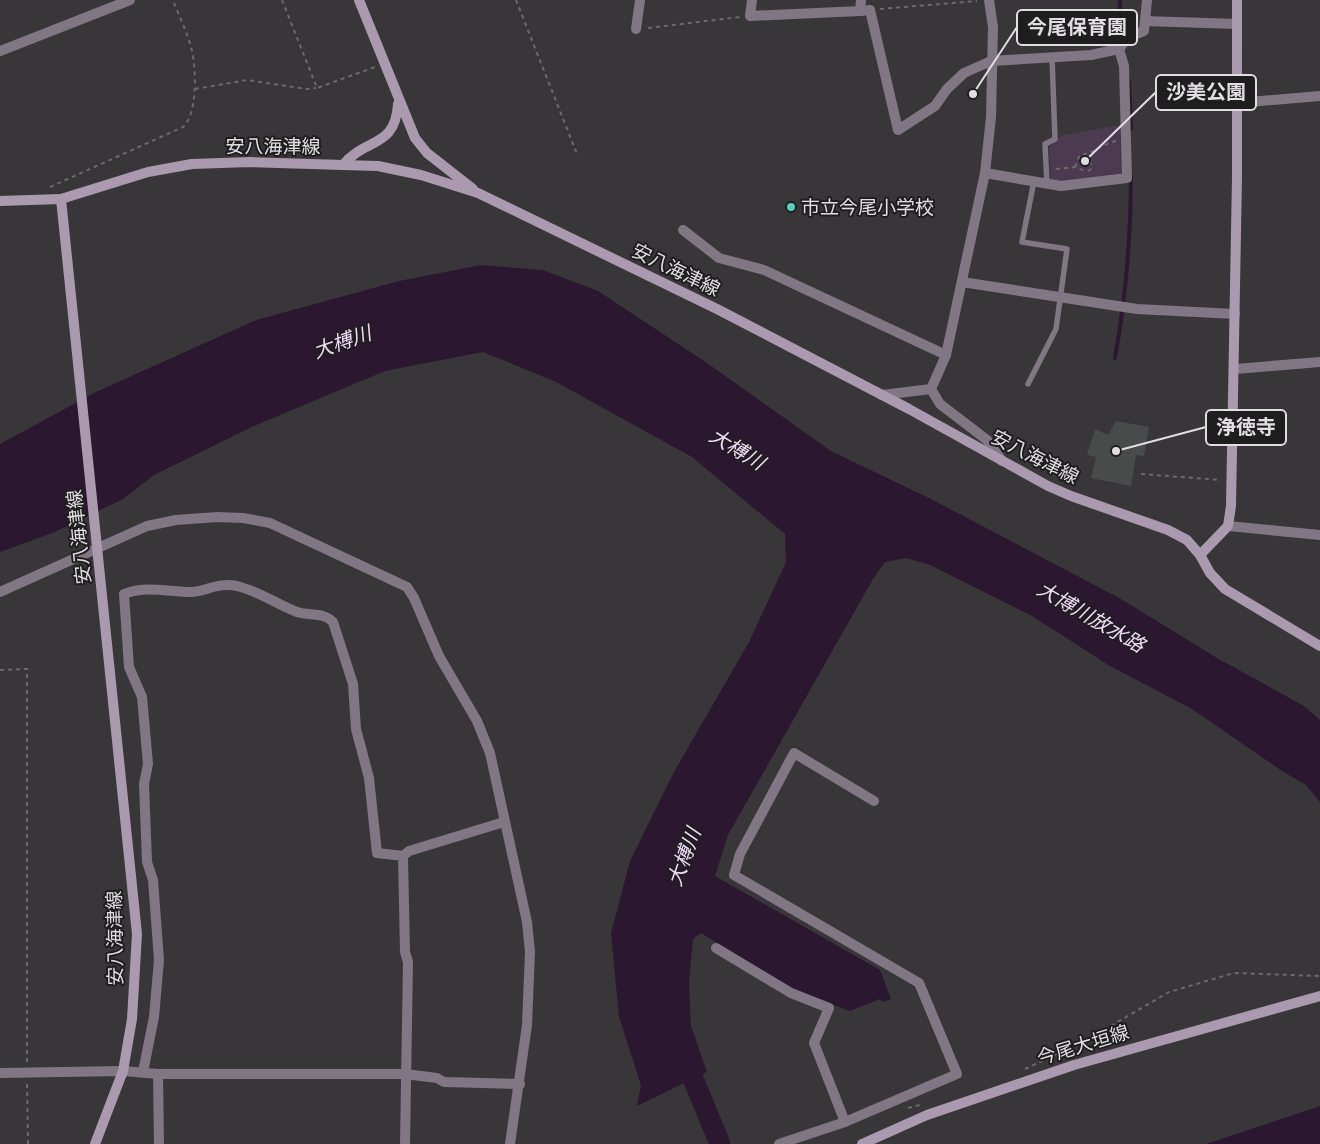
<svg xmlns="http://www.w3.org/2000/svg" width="1320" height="1144" viewBox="0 0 1320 1144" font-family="Figtree,'Noto Sans JP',sans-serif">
  <rect width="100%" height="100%" fill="#393639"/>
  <path fill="#4c3a51" d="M 1120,125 L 1121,175 L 1061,182 L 1051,180 L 1049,147 L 1063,135 Z"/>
  <g fill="#2c1731">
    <path d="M 481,265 L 543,270 L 598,291 L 707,363 L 831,451 L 931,499 L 1121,599 L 1217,658 L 1304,706 L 1320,720 L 1320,802 L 1306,785 L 1282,771 L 1192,709 L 1110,666 L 1032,616 L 930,565 L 906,558 L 885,562 L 873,579 L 728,835 L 715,876 L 880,970 L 891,999 L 883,1002 L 880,999 L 850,1011 L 796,991 L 701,933 L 693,939 L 689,983 L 691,1026 L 707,1072 L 637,1106 L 641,1085 L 619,1017 L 611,933 L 630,861 L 674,772 L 749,642 L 786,562 L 785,534 L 692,457 L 556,382 L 483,352 L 385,371 L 254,426 L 154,475 L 123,499 L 55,532 L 0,552 L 0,444 L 96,392 L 256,320 L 399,281 Z"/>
    <path d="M 1320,1106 L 1320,1144 L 1206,1144 Z"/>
  </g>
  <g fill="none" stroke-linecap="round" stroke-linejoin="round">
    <g stroke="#2c1731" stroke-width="4">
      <path d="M 1120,0 L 1119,31 L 1121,42"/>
      <path d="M 1129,81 L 1131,129"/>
      <path d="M 1115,358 C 1126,296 1131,239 1131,176"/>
    </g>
    <path stroke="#2c1731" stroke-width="21" d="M 682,1052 L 720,1144"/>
  </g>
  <path fill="#474c4b" d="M 1116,421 L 1149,427 L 1144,456 L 1136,455 L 1131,486 L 1091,478 L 1096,457 L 1087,455 L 1095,429 L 1108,435 Z"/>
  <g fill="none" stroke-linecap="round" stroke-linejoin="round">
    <g stroke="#6b696b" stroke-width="2" stroke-dasharray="4 4" stroke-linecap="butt">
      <path d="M 282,0 L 317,88 L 375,67"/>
      <path d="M 516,0 L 577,154"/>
      <path d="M 880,9 L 977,1"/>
      <path d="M 648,28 L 740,17"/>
      <path d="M 195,89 L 247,80 L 306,89 L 316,88"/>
      <path d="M 1075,167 L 1080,155 C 1094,153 1102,144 1116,141"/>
      <path d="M 1056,169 L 1075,167 L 1085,171"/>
      <path d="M 1088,171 L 1091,169 L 1090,155"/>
      <path d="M 50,187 L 183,127 C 198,113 196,70 192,51 C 188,34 179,16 173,0"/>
      <path d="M 1141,474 L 1221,480"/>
      <path d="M 0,670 L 27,669 L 27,1062"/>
      <path d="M 1025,1069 L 1085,1041 L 1169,992 L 1234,973 L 1320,976"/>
      <path d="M 27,1084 L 28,1144"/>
      <path d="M 908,1108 L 920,1105"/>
    </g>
    <g stroke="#817684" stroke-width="5.5">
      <path d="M 1047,184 L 1045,144 L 1055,139 L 1052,57"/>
      <path d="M 1028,384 L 1056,329 L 1067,249 L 1022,242 L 1034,181"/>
    </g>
    <g stroke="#817684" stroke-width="10">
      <path d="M 752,0 L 750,16 L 860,11 L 861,0"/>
      <path d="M 989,0 L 993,27 L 991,117 L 985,173 L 946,355 L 931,389 L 940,404 L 987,440 L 1002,461"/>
      <path d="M 860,11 L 870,10 L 898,130 L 935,106 L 947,89 L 964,73 L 991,61 L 1091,55 L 1119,49 L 1124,66 L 1127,178 L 1061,186 L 985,173"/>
      <path d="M 1145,21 L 1237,24"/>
      <path d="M 636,29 L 640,0"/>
      <path d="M 1119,49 L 1128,37 L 1144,31 L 1147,0"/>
      <path d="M 0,51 L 130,0"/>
      <path d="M 1238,103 L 1320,96"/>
      <path d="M 683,230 L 719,258 L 764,270 L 946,355"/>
      <path d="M 962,282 L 1137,309 L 1235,314"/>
      <path d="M 1235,369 L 1320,362"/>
      <path d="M 882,395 L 931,389"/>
      <path d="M 1228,526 L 1320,535"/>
      <path d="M 0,592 L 147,526 L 176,520 L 217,517 L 243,518 L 270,523 L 407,587 L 414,598 L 439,656 L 477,721 L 490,753 L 527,922 L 530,952 L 527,1025 L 510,1144"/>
      <path d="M 403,856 L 409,851 L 504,822"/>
      <path d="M 716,948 L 791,993 L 829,1008 L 814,1043 L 845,1122 L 957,1074 L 919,983 L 734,875 L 740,854 L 794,753 L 874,801"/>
      <path d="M 143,1072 L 154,1017 L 159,960 L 153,880 L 147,862 L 144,784 L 148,764 L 142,697 L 129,667 L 124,594 C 145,585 169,592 192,592 C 208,591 217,582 237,586 C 258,591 277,604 297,612 C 309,616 324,612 333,622 L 353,684 L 356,729 L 369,778 L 377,853 L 403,856 L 405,952 L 408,962 L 405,1144"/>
      <path d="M 0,1073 L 123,1071 L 158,1074 L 405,1074 L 437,1078 L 444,1082 L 520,1084"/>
      <path d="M 158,1074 L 159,1144"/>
      <path d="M 779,1144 L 845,1122"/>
    </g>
    <g stroke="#ab99af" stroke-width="10">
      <path d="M 359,0 L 415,138 L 427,153 L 473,189"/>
      <path d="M 343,165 C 366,137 395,149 398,104"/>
      <path d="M 0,201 L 61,199"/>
      <path d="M 1200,555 L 1228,526 L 1231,506 L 1237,177 L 1237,0"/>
      <path d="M 95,1144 L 123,1071 L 132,1019 L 137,934 L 61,199 L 148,172 L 192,164 L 250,162 L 343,165 L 378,166 L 421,175 L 478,193 L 717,309 L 909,409 L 1048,486 L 1071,496 L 1168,530 L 1187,540 L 1200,555 L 1210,573 L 1225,589 L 1320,646"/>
      <path d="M 862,1144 L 927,1115 L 1074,1065 L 1320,996"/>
    </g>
  </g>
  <circle fill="#58cec0" stroke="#1f1e1f" stroke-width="2" cx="791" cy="207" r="5"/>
  <g text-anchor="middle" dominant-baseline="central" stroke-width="4" stroke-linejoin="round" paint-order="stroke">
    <g font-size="19" fill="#e0dee0" stroke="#1f1e1f">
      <text x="273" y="146">安八海津線</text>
      <text transform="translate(676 270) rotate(26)">安八海津線</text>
      <text transform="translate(1035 457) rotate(27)">安八海津線</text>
      <text transform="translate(79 537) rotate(-96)">安八海津線</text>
      <text transform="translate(115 938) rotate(-91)">安八海津線</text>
      <text transform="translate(1083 1045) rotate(-17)">今尾大垣線</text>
    </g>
    <g font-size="19" fill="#e0dee0" stroke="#1f1e1f" text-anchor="start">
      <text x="801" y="207">市立今尾小学校</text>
    </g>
    <g font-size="20" font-style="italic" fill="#f1d8f8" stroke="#1f1e1f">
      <text transform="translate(342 342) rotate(-19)">大榑川</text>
      <text transform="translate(737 449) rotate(31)">大榑川</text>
      <text transform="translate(1091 617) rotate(30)">大博川放水路</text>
      <text transform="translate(684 857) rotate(-70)">大榑川</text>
    </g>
  </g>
  <path fill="none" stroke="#e0dee0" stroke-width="2" d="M973 94L1017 27M1085 161L1156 92M1116 451L1206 427"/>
  <g fill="#e0dee0" stroke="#1f1e1f" stroke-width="2">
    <circle cx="973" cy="94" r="5"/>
    <circle cx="1085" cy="161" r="5"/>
    <circle cx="1116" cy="451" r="5"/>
  </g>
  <g fill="#1f1e1f" stroke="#e0dee0" stroke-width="2">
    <rect x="1017" y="10" width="120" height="35" rx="5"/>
    <rect x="1156" y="75" width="100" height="35" rx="5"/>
    <rect x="1206" y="410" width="80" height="35" rx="5"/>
  </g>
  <g font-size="20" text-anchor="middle" font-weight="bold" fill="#e0dee0">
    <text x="1077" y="34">今尾保育園</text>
    <text x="1206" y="99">沙美公園</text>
    <text x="1246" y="434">浄徳寺</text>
  </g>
</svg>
